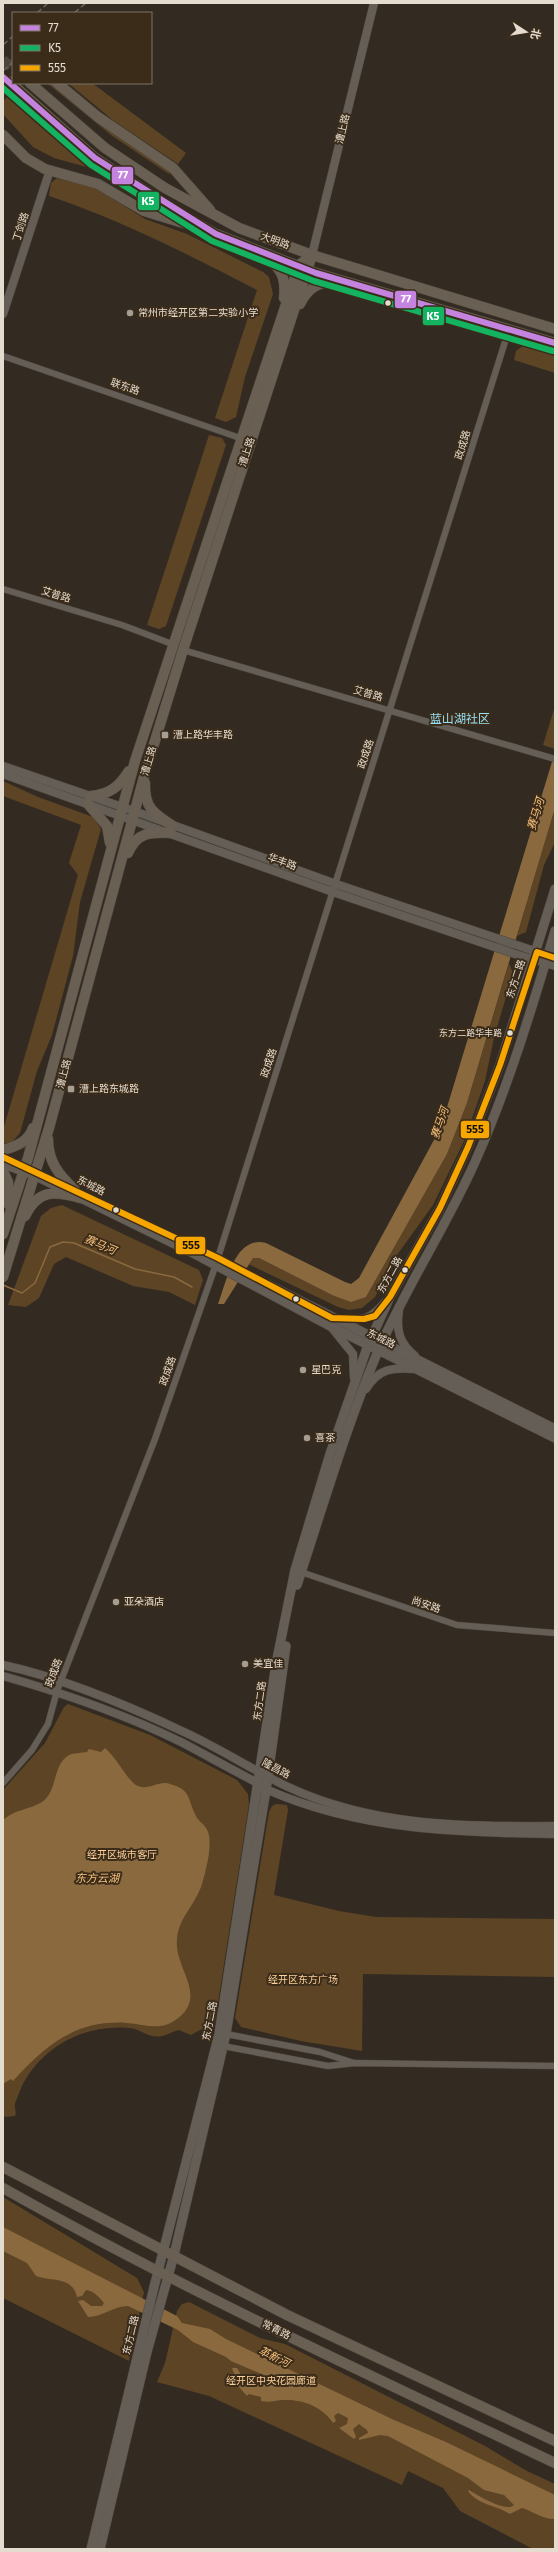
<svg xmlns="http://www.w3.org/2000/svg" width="558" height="2552" viewBox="0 0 558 2552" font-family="'Fira Sans','Noto Sans SC',sans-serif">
  <rect width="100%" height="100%" fill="#332b22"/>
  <g fill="#5d4425">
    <path d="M 47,83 L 51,83 L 87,113 L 170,172 L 169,174 L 111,135 Z"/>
    <path d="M 68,83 L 92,83 L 186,153 L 178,164 L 114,121 Z"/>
    <path d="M 8,96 L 120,180 L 119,182 L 101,171 L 54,158 L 33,147 L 3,114 L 3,101 Z"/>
    <path d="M 57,178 L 94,187 L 145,219 L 187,234 L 263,272 L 269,277 L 273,294 L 245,377 L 236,417 L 226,422 L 215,418 L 257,290 C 189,255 121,220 49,196 L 51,183 Z"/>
    <path d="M 524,345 L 555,354 L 555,373 L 514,360 L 516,351 Z"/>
    <path d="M 209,435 L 222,438 L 226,445 L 166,626 L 159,629 L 147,625 Z"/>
    <path d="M 555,706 L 555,749 L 543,745 Z"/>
    <path d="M 3,781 L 38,797 L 93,817 L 101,829 L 80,902 L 73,956 L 52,1035 L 37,1071 L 20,1133 L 12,1142 L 3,1144 L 3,1130 L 78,875 L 69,863 L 81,825 L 3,796 Z"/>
    <path d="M 555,808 L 555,842 L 544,865 L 526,932 L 517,936 Z"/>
    <path d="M 509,963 L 513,973 L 494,1038 L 485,1081 L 464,1141 L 433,1205 L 397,1255 L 375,1297 L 362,1308 L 349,1310 L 338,1307 L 248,1264 L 253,1258 L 259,1258 L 332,1295 L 366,1297 L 447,1154 L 467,1103 Z"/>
    <path d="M 62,1205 L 199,1270 L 203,1280 L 195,1305 L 169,1292 L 133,1286 L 66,1257 L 54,1264 L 39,1298 L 26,1307 L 8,1305 L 41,1216 L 51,1208 Z"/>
    <path d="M 68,1704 L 150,1735 L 237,1780 L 248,1794 L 249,1804 L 215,2022 L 191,2035 L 179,2030 C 173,2031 168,2035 162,2036 C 148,2039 142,2029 129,2028 C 86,2024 45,2045 24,2082 C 22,2085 16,2101 15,2104 C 14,2109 17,2111 15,2116 L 3,2117 L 3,1790 L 45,1743 L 64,1707 Z"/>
    <path d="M 276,1804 L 287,1805 L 288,1810 L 274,1895 L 339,1911 L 376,1917 L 555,1919 L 555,1977 L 363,1974 L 362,2051 L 301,2041 L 241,2027 L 235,2018 L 269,1812 L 272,1806 Z"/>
    <path d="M 3,2197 L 137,2278 L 144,2292 L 129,2361 L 3,2298 Z"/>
    <path d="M 189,2302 L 260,2338 L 285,2344 L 485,2446 L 527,2471 L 555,2484 L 555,2549 L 533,2549 L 460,2511 L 443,2488 L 408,2471 L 402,2485 L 209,2396 L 157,2382 L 165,2363 L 177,2311 L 182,2304 Z"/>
  </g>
  <g fill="#8a693f">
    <path d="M 555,752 L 555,808 L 467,1103 L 447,1154 L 366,1297 L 351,1302 L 332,1295 L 259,1258 L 253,1258 L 224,1304 L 218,1304 C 226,1283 235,1235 266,1243 L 345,1282 L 351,1284 L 359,1278 L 441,1127 Z"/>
    <path d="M 105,1748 C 117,1758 129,1783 138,1786 C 149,1791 159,1780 170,1784 C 191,1790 187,1797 195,1814 C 197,1820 203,1823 206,1828 C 215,1840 205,1874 201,1887 C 192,1910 175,1921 177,1947 C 179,1973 208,1999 174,2021 C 159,2031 144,2024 127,2023 C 76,2019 45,2046 13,2081 L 11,2079 L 3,2084 L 3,1820 C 15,1809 29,1810 42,1802 C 58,1791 52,1765 69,1755 C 73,1753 82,1753 87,1752 L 89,1749 L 101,1752 Z"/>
    <path d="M 3,2227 L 177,2316 L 182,2323 L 210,2329 L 226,2339 L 394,2420 L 446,2442 L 555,2495 L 555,2519 C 541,2519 535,2512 522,2508 L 510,2514 C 496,2505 478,2505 468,2491 L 469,2490 C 477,2495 507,2513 514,2505 L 504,2495 L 484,2490 L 468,2478 L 388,2436 L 380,2435 L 359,2440 L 359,2438 L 368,2433 L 367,2430 L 359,2424 L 353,2429 L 356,2437 L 354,2439 L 339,2428 L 347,2424 L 348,2418 L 338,2413 L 334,2416 L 336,2421 L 333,2423 C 324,2408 303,2399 285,2400 C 275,2400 271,2403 261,2401 L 261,2397 L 249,2394 L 247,2396 L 239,2387 L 232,2368 L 237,2368 C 244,2380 247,2386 263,2386 L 268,2382 L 266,2376 L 231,2361 L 226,2357 L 193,2342 L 178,2330 L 128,2306 C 113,2306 103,2317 88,2317 L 78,2301 L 83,2300 L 91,2306 L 102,2306 L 104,2303 C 99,2297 94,2291 86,2290 L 82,2296 L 77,2297 C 72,2276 53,2282 36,2276 L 27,2263 L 3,2251 Z"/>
  </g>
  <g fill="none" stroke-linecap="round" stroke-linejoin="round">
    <path stroke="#8a693f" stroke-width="1.5" d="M 3,1285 L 22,1293 L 35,1283 L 50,1247 L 63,1242 L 74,1243 L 135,1269 L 174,1277 L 192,1287"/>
    <path stroke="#4e463c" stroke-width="10" stroke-dasharray="10 5" stroke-linecap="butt" d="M 3,60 L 13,68"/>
    <defs>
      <g id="minor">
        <path d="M 3,356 L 240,438"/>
        <path d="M 3,589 L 122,625 L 172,644"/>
        <path d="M 183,650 L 555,759"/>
        <path d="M 298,1571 L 457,1625 L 555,1633"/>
        <path d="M 3,1783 L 32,1750 L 48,1724 L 57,1691 L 155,1439 L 216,1264 L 509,329"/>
        <path d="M 226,2034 L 320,2052 L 354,2063"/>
        <path d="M 223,2046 L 328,2066 L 355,2063 L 555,2066"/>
      </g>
      <g id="tertiary">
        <path d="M 312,255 L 374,3"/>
        <path d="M 3,314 L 50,170"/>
        <path d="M 3,766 L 134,811 L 336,884 L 555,958"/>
        <path d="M 3,774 L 333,892 L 515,954 L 555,966"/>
        <path d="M 399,1310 C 396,1330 399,1343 415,1356"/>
        <path d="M 336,1319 C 361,1319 368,1323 385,1302"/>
        <path d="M 332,1328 L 353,1354 L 354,1378"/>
        <path d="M 366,1389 C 378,1369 392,1367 414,1369"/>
        <path d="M 3,1665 C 63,1678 129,1706 184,1732 C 219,1748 251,1769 286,1786 C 370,1826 464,1827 555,1826"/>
        <path d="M 3,1676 C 63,1693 124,1714 181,1742 C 204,1754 227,1767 250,1779 C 256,1782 262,1787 268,1790 C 359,1830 457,1833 555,1834"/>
      </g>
      <g id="secondary">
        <path d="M 3,1164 L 34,1175 L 193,1253 L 332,1327 L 555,1438"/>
        <path d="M 267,1284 L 555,1429"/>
        <path d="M 297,1585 C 323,1506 346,1427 378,1351 C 407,1285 446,1227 475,1162 C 508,1088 532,1008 555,931"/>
        <path d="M 91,2549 L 154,2287 L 219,2034 L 276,1664 L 295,1570 L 330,1454 L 368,1345 L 390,1297 L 440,1208 L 468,1147 L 500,1065 L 555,889"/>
        <path d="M 100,2549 L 147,2352 L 174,2255 L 226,2034 L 266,1790 L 286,1646"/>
      </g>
      <g id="primary">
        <path d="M 10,82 L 95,158 L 184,216 L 216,234 L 316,273 L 555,343"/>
        <path d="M 30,83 L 105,148 L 165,188 L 239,228 L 312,255 L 555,329"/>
        <path d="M 57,83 L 98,117 L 173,168 L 210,210"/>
        <path d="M 3,135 L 26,158 L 45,169 L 98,184 L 144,211 L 193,226"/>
        <path d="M 266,258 C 282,268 286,279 284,298"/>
        <path d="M 300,304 C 308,288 319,280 338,283"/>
        <path d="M 145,783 C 144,808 154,814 173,826"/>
        <path d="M 91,796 C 110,794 119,787 129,771"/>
        <path d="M 87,803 L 107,826 L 110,843"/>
        <path d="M 128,853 C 137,832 150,832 171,833"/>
        <path d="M 48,1139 C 48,1162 59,1175 75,1190"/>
        <path d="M 3,1150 C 17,1146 28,1142 33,1128"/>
        <path d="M 3,1171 L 8,1182 L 9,1205"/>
        <path d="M 25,1216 C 38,1189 54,1191 80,1198"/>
        <path d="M 3,1234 L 28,1158 L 135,761 L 299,265 L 312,255"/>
        <path d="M 3,1277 L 49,1128 L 145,773 L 183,650 L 312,255"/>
        <path d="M 3,2167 L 287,2315 L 555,2441"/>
        <path d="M 3,2188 C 182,2289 369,2375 555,2463"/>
      </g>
    </defs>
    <use href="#minor" stroke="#4e483f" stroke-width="7"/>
    <use href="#tertiary" stroke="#4e483f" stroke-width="9"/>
    <use href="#secondary" stroke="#4e483f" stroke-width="10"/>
    <use href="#primary" stroke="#4e483f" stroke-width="11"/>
    <use href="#minor" stroke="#645e57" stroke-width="6"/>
    <use href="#tertiary" stroke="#645e57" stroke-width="8"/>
    <use href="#secondary" stroke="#645e57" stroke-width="9"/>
    <use href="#primary" stroke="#696053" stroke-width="10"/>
    <g stroke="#6a655e" stroke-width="1.5" stroke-dasharray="6 3" stroke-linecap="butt">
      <path d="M 37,13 L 48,3"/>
      <path d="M 74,13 L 86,3"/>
      <path d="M 3,45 L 13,36"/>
      <path d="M 3,71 L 13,62"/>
    </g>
    <defs>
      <path id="bus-1" d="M 3,77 L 95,158 L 216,234 L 316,273 L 555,343"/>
      <path id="bus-2" d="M 3,88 L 91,165 L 212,241 L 314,281 L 553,351"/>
      <path id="bus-3" d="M 3,1157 L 218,1258 L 332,1318 L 364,1319 L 375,1316 L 390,1297 L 440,1208 L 468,1147 L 500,1065 L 537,952 L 555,958"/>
    </defs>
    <use href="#bus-1" stroke="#3b2c1a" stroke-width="9"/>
    <use href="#bus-2" stroke="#3b2c1a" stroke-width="9"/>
    <use href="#bus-3" stroke="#3b2c1a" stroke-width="9"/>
    <use href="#bus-1" stroke="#c483df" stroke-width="6"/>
    <use href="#bus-2" stroke="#13b361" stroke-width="6"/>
    <use href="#bus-3" stroke="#f7a600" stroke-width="6"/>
  </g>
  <g fill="#e5dcd0" stroke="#3b2c1a" stroke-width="1.5">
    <circle cx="388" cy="303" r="3.5"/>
    <circle cx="510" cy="1033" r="3.5"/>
    <circle cx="116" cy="1210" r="3.5"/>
    <circle cx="405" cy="1270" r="3.5"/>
    <circle cx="296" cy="1299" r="3.5"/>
  </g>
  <g fill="#a79e93" stroke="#3b2c1a" stroke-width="1.5">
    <circle cx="130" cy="313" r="4"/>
    <rect x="161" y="731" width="8" height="8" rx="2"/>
    <rect x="67" y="1085" width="8" height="8" rx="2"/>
    <circle cx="303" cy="1370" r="4"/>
    <circle cx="307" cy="1438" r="4"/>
    <circle cx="116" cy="1602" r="4"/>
    <circle cx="245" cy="1664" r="4"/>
  </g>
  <g text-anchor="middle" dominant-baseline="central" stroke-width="4" stroke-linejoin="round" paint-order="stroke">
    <g font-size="9" fill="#e5dcd0" stroke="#3b2c1a" text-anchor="end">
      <text x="502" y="1033">东方二路华丰路</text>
    </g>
    <g font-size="10" fill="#e5dcd0" stroke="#3b2c1a">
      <text transform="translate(343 129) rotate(-76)">漕上路</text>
      <text transform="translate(21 227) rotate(-72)">丁剑路</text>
      <text transform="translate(275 241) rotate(20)">大明路</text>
      <text transform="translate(125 387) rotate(19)">联东路</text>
      <text transform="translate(463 445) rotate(-73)">政成路</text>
      <text transform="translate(247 452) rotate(-72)">漕上路</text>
      <text transform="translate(56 595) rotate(17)">艾普路</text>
      <text transform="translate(368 694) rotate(16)">艾普路</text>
      <text transform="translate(366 754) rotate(-72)">政成路</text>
      <text transform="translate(149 761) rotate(-73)">漕上路</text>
      <text transform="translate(282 862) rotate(20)">华丰路</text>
      <text transform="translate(516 979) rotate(-72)">东方二路</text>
      <text transform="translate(269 1063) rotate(-72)">政成路</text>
      <text transform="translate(64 1074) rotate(-75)">漕上路</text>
      <text transform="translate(91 1186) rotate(27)">东城路</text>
      <text transform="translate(390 1275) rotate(-61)">东方二路</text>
      <text transform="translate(381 1339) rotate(26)">东城路</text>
      <text transform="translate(168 1371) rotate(-71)">政成路</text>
      <text transform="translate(426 1605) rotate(19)">尚安路</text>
      <text transform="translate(54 1673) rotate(-69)">政成路</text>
      <text transform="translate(260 1701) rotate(-82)">东方二路</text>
      <text transform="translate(276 1769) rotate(28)">隆昌路</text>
      <text transform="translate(210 2021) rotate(-79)">东方二路</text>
      <text transform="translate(276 2330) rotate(26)">常青路</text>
      <text transform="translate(131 2335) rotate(-77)">东方二路</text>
    </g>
    <g font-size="10" fill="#e5dcd0" stroke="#3b2c1a" text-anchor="start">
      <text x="138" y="313">常州市经开区第二实验小学</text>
      <text x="173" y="735">漕上路华丰路</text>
      <text x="79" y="1089">漕上路东城路</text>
      <text x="311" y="1370">星巴克</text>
      <text x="315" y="1438">喜茶</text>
      <text x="124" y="1602">亚朵酒店</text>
      <text x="253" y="1664">美宜佳</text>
    </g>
    <g font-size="10" fill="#fdd09a" stroke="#3b2c1a">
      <text x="122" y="1855">经开区城市客厅</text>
      <text x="303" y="1980">经开区东方广场</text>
      <text x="271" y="2381">经开区中央花园廊道</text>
    </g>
    <g font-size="11" font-style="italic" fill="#fbc47f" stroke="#3b2c1a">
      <text transform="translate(536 814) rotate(-73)">赛马河</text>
      <text transform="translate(440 1123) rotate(-71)">赛马河</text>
      <text transform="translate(100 1245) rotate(23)">赛马河</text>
      <text x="97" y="1878">东方云湖</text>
      <text transform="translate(274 2357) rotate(26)">革新河</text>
    </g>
    <g font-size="12" fill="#96dff8" stroke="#3b2c1a">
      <text x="460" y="719">蓝山湖社区</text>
    </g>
  </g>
  <g stroke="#3b2c1a" stroke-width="1.5">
    <rect x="111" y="166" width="23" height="19" rx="4" fill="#c483df"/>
    <rect x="137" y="191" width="23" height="20" rx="4" fill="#13b361"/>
    <rect x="394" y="290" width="23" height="19" rx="4" fill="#c483df"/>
    <rect x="422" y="306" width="23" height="20" rx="4" fill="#13b361"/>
    <rect x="460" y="1120" width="30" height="19" rx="4" fill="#f7a600"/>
    <rect x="175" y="1236" width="31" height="19" rx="4" fill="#f7a600"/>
  </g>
  <g font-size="11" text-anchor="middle" font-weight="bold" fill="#fff">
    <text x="123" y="179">77</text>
    <text x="148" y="205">K5</text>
    <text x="406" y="303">77</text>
    <text x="433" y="320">K5</text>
  </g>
  <g font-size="11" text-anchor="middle" font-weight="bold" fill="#111">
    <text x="475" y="1133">555</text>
    <text x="191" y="1249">555</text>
  </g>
  <rect width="558" height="2552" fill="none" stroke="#e5dcd0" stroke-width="8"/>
  <rect x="12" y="12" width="140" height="72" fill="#3b2c1a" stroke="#7f7263"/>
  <rect x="20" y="25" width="20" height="6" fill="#c483df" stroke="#7f7263"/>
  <text x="48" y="32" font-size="12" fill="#e5dcd0">77</text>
  <rect x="20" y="45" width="20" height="6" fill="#13b361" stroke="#7f7263"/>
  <text x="48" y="52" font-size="12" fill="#e5dcd0">K5</text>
  <rect x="20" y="65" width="20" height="6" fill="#f7a600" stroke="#7f7263"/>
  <text x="48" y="72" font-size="12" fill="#e5dcd0">555</text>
  <g transform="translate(526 32) rotate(102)" stroke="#3b2c1a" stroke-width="3" paint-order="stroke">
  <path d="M0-3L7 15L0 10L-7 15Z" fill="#e5dcd0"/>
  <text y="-6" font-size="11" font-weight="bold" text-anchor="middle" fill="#e5dcd0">北</text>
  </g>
</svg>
